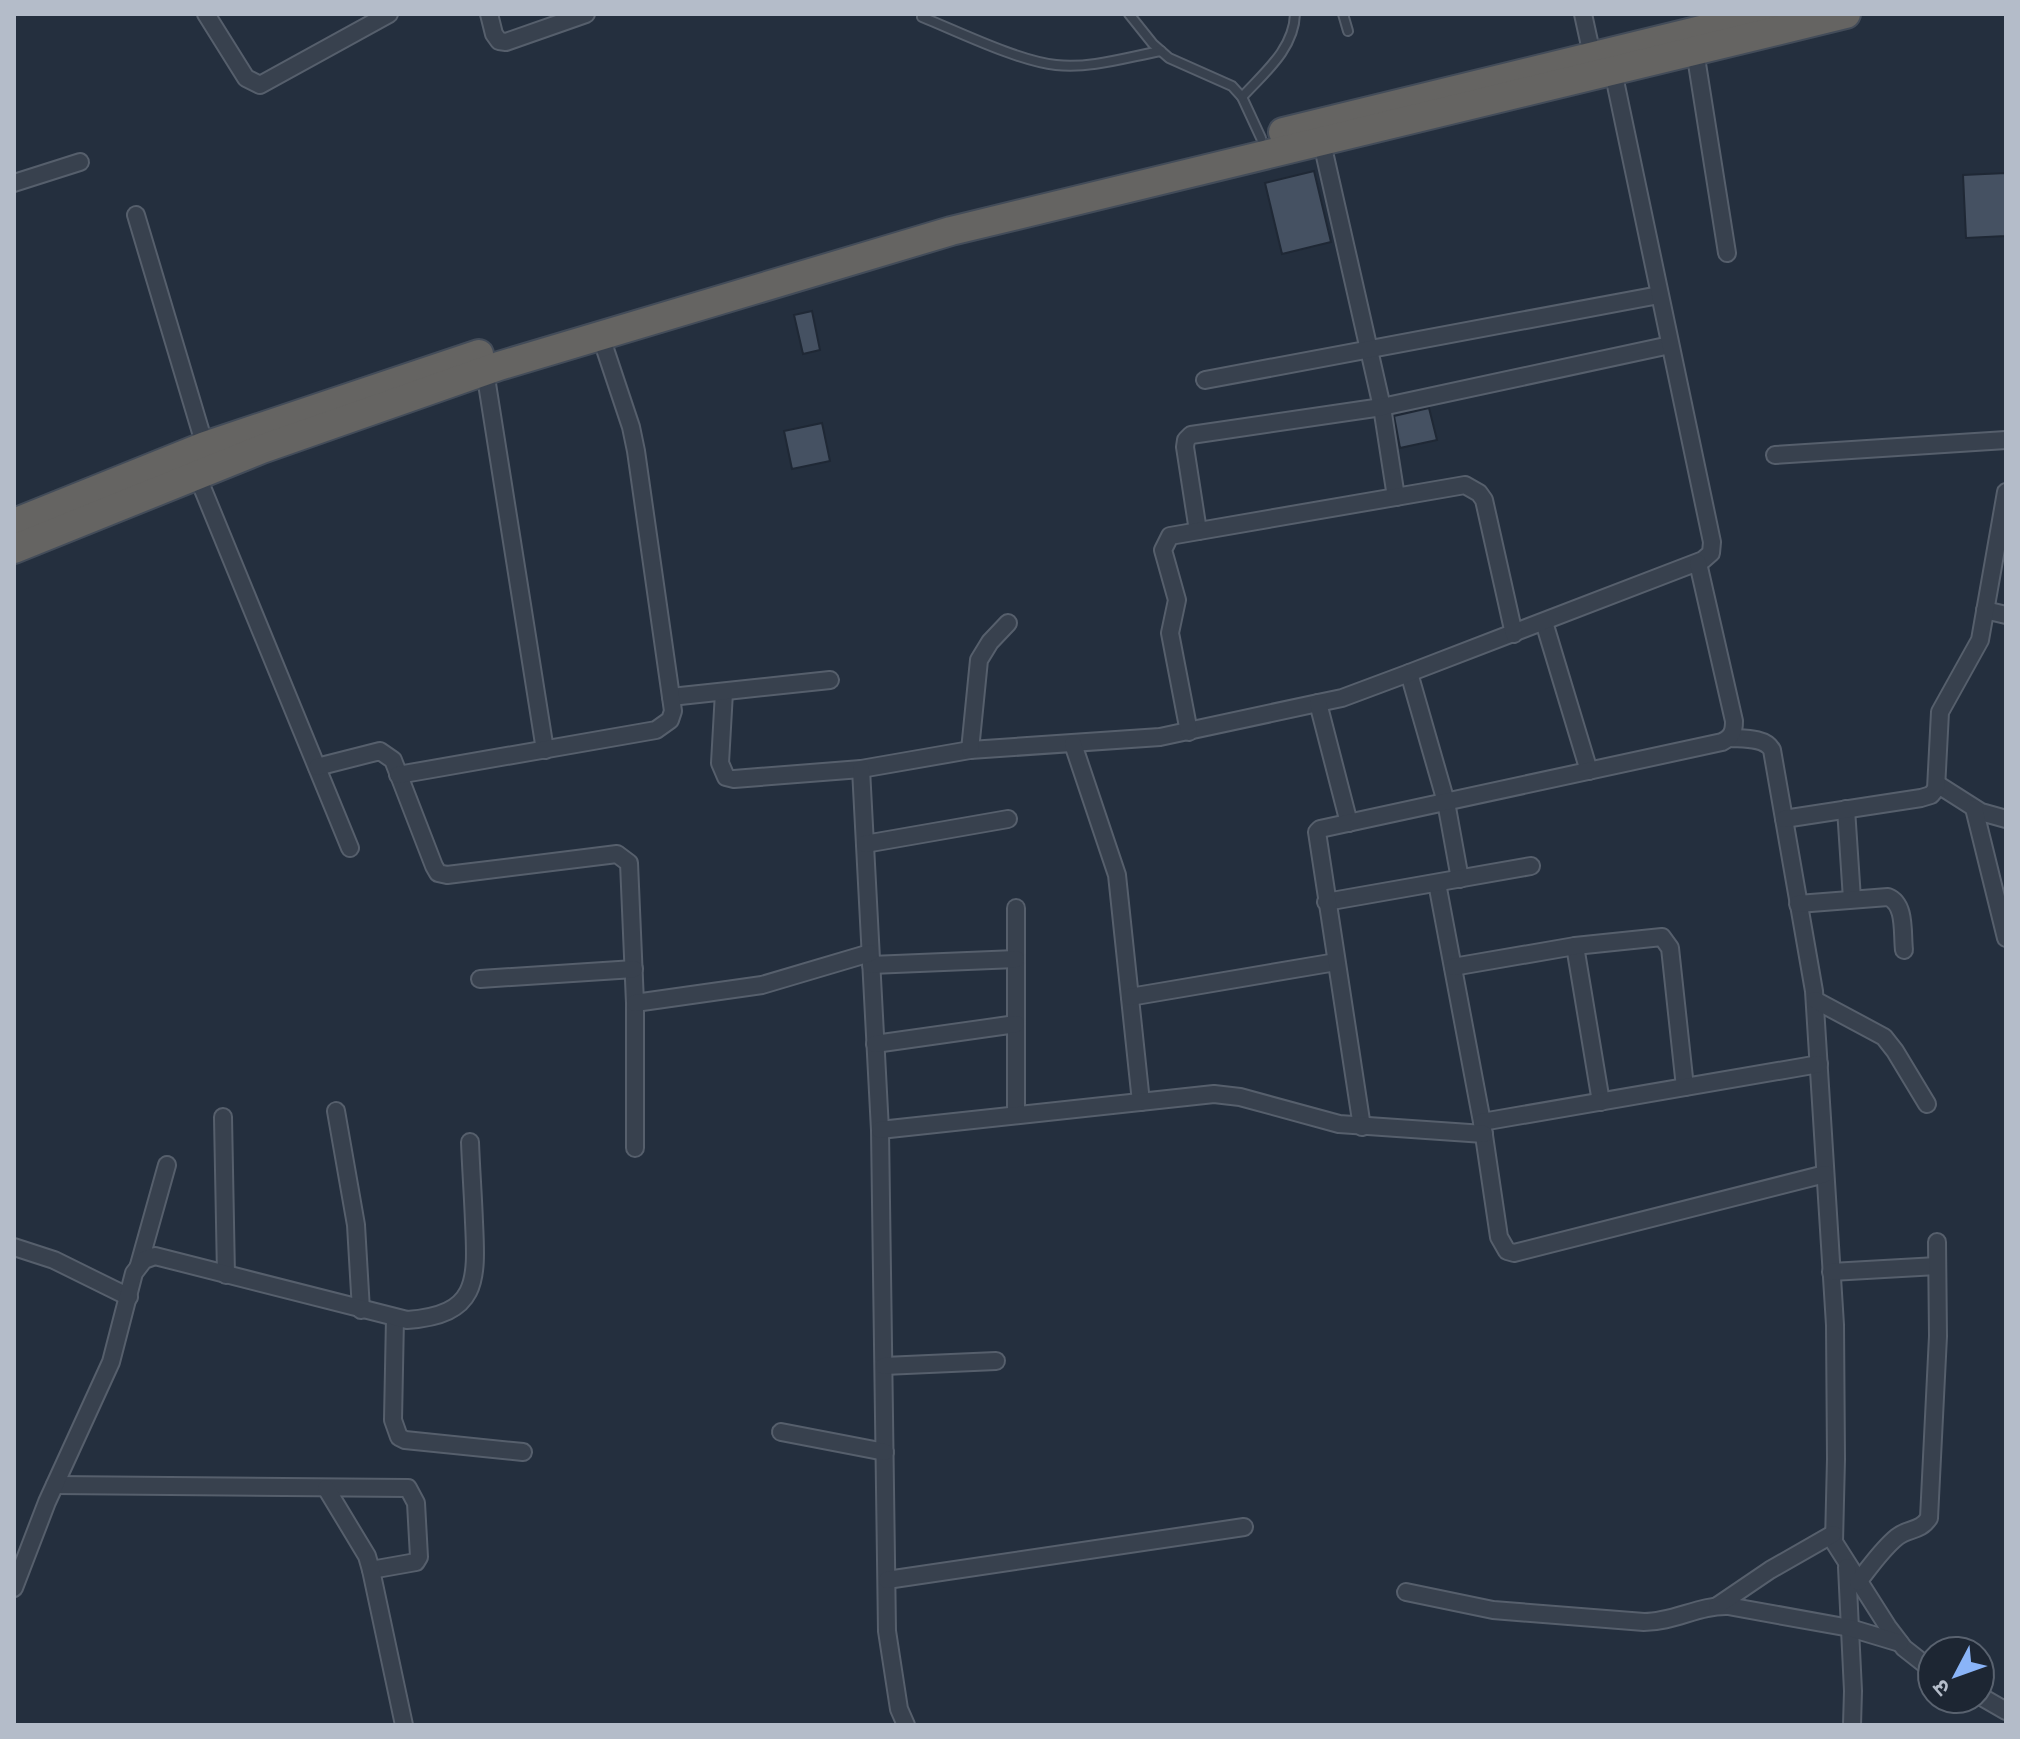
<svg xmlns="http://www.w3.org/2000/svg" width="2020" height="1739" viewBox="0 0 2020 1739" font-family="'Exo 2','Noto Sans Devanagari',sans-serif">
  <rect width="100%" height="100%" fill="#242f3e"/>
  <g fill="#455162" stroke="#1f2835" stroke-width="2">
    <path d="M 1314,171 L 1331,242 L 1282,254 L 1265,183 Z"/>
    <path d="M 2006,173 L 2006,236 L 1966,238 L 1963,175 Z"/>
    <path d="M 812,311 L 820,350 L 803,354 L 794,315 Z"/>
    <path d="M 1429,408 L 1437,440 L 1400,448 L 1394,416 Z"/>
    <path d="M 822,423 L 830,461 L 792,469 L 784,431 Z"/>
  </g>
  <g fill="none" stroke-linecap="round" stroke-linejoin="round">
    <defs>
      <g id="service">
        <path d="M 1129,14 L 1153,44 L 1169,58 L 1232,86 L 1242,97 L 1261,138"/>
        <path d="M 1343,14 L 1348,31"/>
        <path d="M 922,17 C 959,32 1018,61 1056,65 C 1090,69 1128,57 1161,51"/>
        <path d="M 1242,97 C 1264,73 1294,49 1295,14"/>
      </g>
      <g id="minor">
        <path d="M 206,14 L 246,78 L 260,85 L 389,14"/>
        <path d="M 489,14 L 494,34 L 499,41 L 506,42 L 586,14"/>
        <path d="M 1583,14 L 1592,55"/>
        <path d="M 1695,51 L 1727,253"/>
        <path d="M 1322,143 L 1382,407 L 1396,497"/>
        <path d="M 14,183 L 80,162"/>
        <path d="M 136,215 L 205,446"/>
        <path d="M 485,371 L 545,750"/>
        <path d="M 1205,380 L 1659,295"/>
        <path d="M 1775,455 L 2006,440"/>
        <path d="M 197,475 L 350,848"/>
        <path d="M 1198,531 L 1185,447 L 1186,440 L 1191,435 L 1382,407 L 1670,345"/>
        <path d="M 1985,610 L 2006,615"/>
        <path d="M 1544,622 L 1589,771"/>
        <path d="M 1409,673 L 1446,802 L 1460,879"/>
        <path d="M 724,692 L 720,763 L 726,777 L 734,779 L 861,769 L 970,750 L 1160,737 L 1318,703 L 1342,698 L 1409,673 L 1703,560 L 1711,553 L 1712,542 L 1613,71"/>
        <path d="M 671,697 L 830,680"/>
        <path d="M 1318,703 L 1349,823"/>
        <path d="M 1189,732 L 1170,633 L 1177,600 L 1163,550 L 1170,536 L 1465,485 L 1479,493 L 1484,500 L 1514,634"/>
        <path d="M 1730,738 C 1743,739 1765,737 1772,750 L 1814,991 L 1835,1325 L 1836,1459 L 1834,1542 L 1888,1627 L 1904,1648 L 1932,1670"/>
        <path d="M 1073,744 L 1117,875 L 1141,1102"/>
        <path d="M 970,750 L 979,660 L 990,642 L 1008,623"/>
        <path d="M 317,767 L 380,751 L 393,760 L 434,866 L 438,873 L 447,875 L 617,854 L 629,863 L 635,1003 L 635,1148"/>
        <path d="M 861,769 L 880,1130 L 887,1631 L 899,1709 L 906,1725"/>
        <path d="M 398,775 L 656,730 L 670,720 L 673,711 L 636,451 L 631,427 L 601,337"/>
        <path d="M 1937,784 L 1981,812 L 2006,819"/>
        <path d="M 1974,808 L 2006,938"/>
        <path d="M 1846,809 L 1852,899"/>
        <path d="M 1784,819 L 1921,798 L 1931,795 L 1936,789 L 1940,712 L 1980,640 L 2006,492"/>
        <path d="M 865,844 L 1008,819"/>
        <path d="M 1437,883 L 1482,1122 L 1499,1237 L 1507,1251 L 1514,1253 L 1825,1174"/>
        <path d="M 1326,902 L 1531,866"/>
        <path d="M 1798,904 L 1888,897 C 1906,904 1902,933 1904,950"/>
        <path d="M 1016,908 L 1016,1115"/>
        <path d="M 1575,946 L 1601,1102"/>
        <path d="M 871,965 L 1016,959"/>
        <path d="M 1453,967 L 1575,946 L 1662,937 L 1670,948 L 1685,1087"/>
        <path d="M 480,979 L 634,969"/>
        <path d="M 1130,997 L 1336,962"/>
        <path d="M 1815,1000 L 1884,1037 L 1895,1051 L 1927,1104"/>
        <path d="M 635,1003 L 762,985 L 870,953"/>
        <path d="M 875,1044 L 1016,1024"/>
        <path d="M 336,1111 L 356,1225 L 361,1310"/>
        <path d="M 223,1117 L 226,1275"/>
        <path d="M 1482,1122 L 1819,1064"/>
        <path d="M 1362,1127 L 1317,832 L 1320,829 L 1722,742 C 1732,737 1734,732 1734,721 L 1698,563"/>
        <path d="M 880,1130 L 1214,1094 L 1240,1097 L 1339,1124 L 1484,1134"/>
        <path d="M 14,1247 L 54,1260 L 129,1297"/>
        <path d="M 139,1265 L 167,1165"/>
        <path d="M 1831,1272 L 1937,1266"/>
        <path d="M 395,1318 L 393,1420 L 399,1437 L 405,1440 L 523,1452"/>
        <path d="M 884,1366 L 996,1361"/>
        <path d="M 781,1432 L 885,1452"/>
        <path d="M 55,1485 L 408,1488 L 416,1503 L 419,1557 L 416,1562 L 371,1570"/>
        <path d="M 326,1488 L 367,1556 L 371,1570 L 404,1725"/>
        <path d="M 1847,1567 L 1853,1691 L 1852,1725"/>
        <path d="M 887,1580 L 1244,1527"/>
        <path d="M 1858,1582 C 1870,1567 1882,1549 1897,1537 C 1908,1528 1920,1532 1929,1518 L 1938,1336 L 1937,1242"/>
        <path d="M 14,1588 L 47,1502 L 111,1362 L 134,1273 L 144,1260 L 155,1256 L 407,1320 C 478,1315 477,1282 474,1222 C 473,1195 471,1169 470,1142"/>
        <path d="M 1406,1592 L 1493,1610 L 1644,1622 C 1674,1622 1699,1605 1728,1606 L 1850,1628 L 1900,1643"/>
        <path d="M 1717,1606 L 1770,1570 L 1833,1534"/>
        <path d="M 1980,1696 L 2006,1711"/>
      </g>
      <g id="trunk">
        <path d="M 1283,132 L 1766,14"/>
        <path d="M 14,523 L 205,446 L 479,354"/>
        <path d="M 14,549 L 262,449 L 499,366 L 951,231 L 1846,14"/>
      </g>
    </defs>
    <use href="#service" stroke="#565f6c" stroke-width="12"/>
    <use href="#minor" stroke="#565f6c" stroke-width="20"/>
    <use href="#trunk" stroke="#434c59" stroke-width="32"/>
    <use href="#service" stroke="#38414e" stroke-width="8"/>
    <use href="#minor" stroke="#38414e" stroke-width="16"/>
    <use href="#trunk" stroke="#656462" stroke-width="28"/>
  </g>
  <rect width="2020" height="1739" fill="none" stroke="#b4bcc9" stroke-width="32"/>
  <g transform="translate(1956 1675) rotate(229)"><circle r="38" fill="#1d2633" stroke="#59626f" stroke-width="2"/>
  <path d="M0-6L14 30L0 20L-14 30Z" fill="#8ab4f8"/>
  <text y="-12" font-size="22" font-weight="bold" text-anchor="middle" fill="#b4bcc9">उ</text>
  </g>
</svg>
